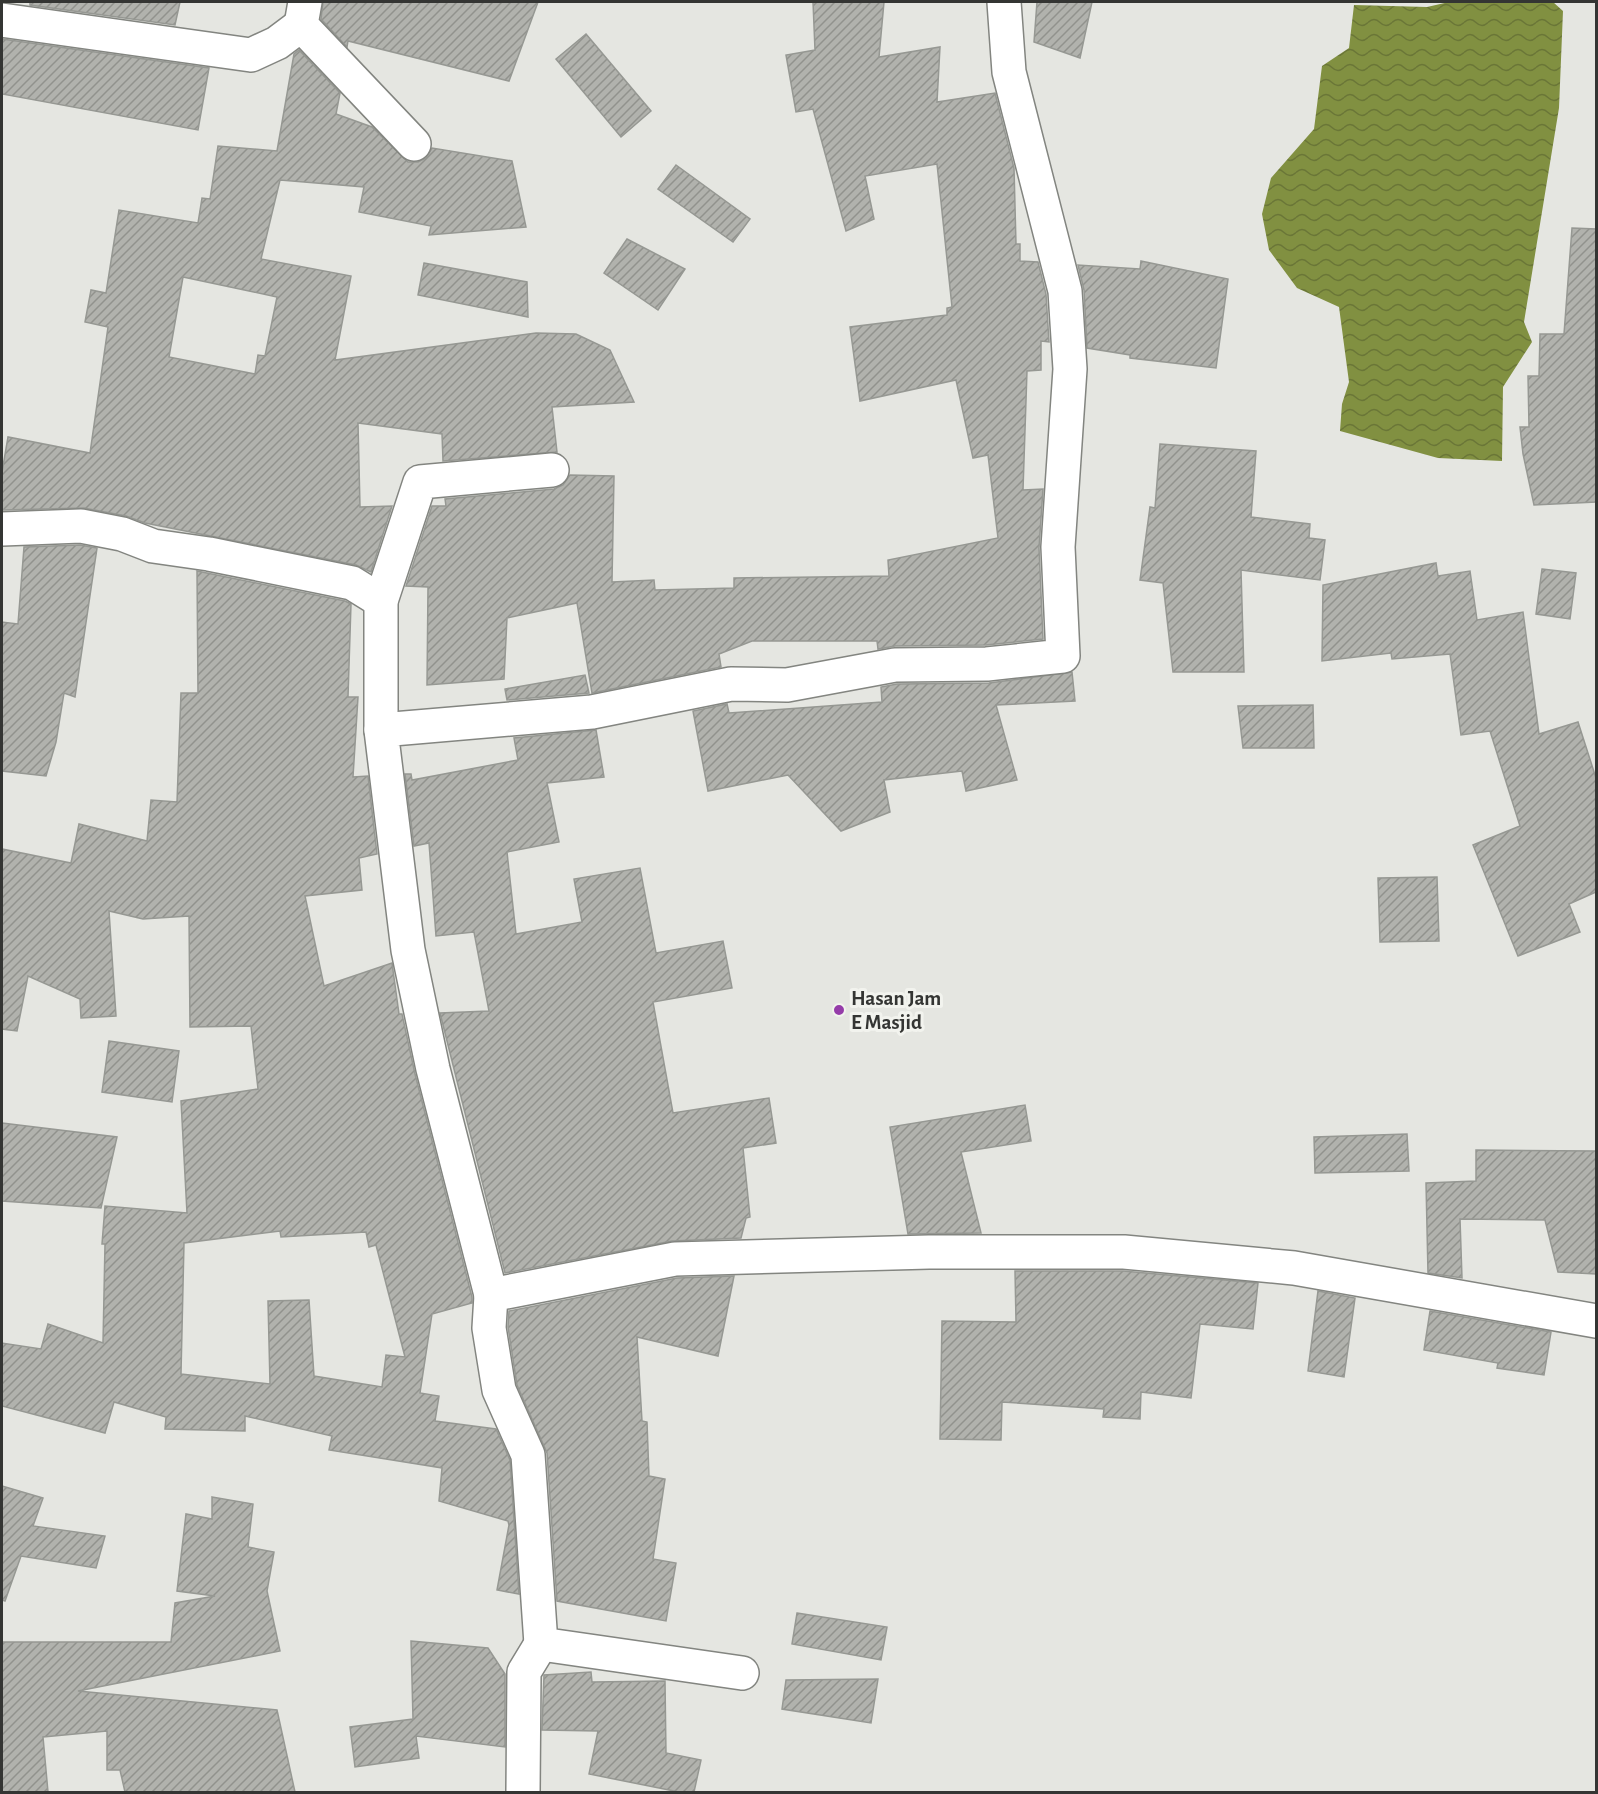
<svg xmlns="http://www.w3.org/2000/svg" width="1598" height="1794" viewBox="0 0 1598 1794" font-family="'Alegreya Sans',sans-serif">
  <defs>
    <pattern id="water-waves" width="16" height="10" patternUnits="userSpaceOnUse" patternTransform="scale(1.5)"><rect width="16" height="10" fill="#819041"/><path d="M0 5q4-4 8 0t8 0" fill="none" stroke="#6a7637"/></pattern>
    <pattern id="building-hatch" width="6" height="6" patternUnits="userSpaceOnUse" patternTransform="scale(1.5)"><rect width="6" height="6" fill="#b1b2ad"/><path d="M-1 1l2-2M0 6l6-6M5 7l2-2" fill="none" stroke="#91928d"/></pattern>
  </defs>
  <rect width="100%" height="100%" fill="#e5e6e1"/>
  <path fill="url(#water-waves)" d="M 1449,2 L 1553,2 L 1563,11 L 1559,108 L 1524,322 L 1532,342 L 1503,387 L 1502,461 L 1438,458 L 1340,431 L 1342,404 L 1349,382 L 1339,307 L 1297,288 L 1269,250 L 1262,214 L 1271,178 L 1314,129 L 1322,66 L 1349,48 L 1354,5 L 1427,7 Z"/>
  <g fill="url(#building-hatch)" stroke="#969893" stroke-width="1.5" fill-rule="evenodd">
    <path d="M 30,2 L 180,2 L 175,25 L 30,5 Z"/>
    <path d="M 323,2 L 538,2 L 509,81 L 348,41 L 347,47 L 321,19 Z"/>
    <path d="M 813,2 L 884,2 L 879,57 L 940,47 L 937,102 L 995,93 L 1014,168 L 1016,244 L 1020,244 L 1020,261 L 1038,262 L 1046,294 L 1049,342 L 1041,341 L 1041,370 L 1027,371 L 1023,490 L 1043,489 L 1039,548 L 1043,639 L 986,645 L 895,646 L 878,649 L 877,641 L 752,641 L 719,654 L 721,667 L 592,693 L 577,603 L 507,618 L 504,679 L 427,685 L 428,587 L 406,586 L 432,506 L 446,506 L 445,499 L 554,489 L 563,485 L 570,475 L 614,476 L 612,582 L 654,580 L 655,590 L 734,588 L 734,578 L 889,576 L 888,560 L 998,538 L 988,455 L 973,458 L 956,380 L 860,401 L 850,327 L 947,315 L 947,308 L 952,307 L 937,164 L 865,176 L 874,219 L 846,231 L 813,109 L 796,112 L 786,55 L 815,50 Z"/>
    <path d="M 1037,2 L 1092,2 L 1080,58 L 1034,42 Z"/>
    <path d="M 586,34 L 651,111 L 621,137 L 556,59 Z"/>
    <path d="M 2,39 L 209,68 L 198,130 L 2,94 Z"/>
    <path d="M 299,50 L 340,93 L 336,114 L 372,127 L 408,162 L 418,162 L 426,158 L 432,148 L 512,161 L 526,227 L 429,235 L 431,226 L 359,212 L 364,187 L 280,180 L 261,259 L 351,276 L 335,360 L 536,333 L 576,334 L 610,350 L 634,402 L 552,407 L 557,452 L 443,461 L 442,434 L 358,423 L 360,507 L 392,506 L 371,572 L 356,565 L 145,523 L 126,516 L 84,508 L 2,510 L 2,472 L 8,437 L 90,453 L 108,327 L 85,322 L 91,290 L 106,293 L 119,210 L 198,223 L 202,198 L 210,199 L 218,146 L 277,151 L 294,54 ZM 183,277 L 277,297 L 265,356 L 258,355 L 255,374 L 169,357 Z"/>
    <path d="M 676,165 L 750,219 L 733,242 L 658,189 Z"/>
    <path d="M 1572,228 L 1596,229 L 1596,502 L 1534,505 L 1523,454 L 1520,427 L 1529,427 L 1528,376 L 1539,376 L 1540,334 L 1564,334 Z"/>
    <path d="M 627,239 L 685,269 L 658,310 L 604,273 Z"/>
    <path d="M 1141,261 L 1228,279 L 1216,368 L 1130,358 L 1130,355 L 1087,348 L 1084,290 L 1078,265 L 1140,269 Z"/>
    <path d="M 424,263 L 527,282 L 528,317 L 418,295 Z"/>
    <path d="M 1160,444 L 1256,451 L 1251,517 L 1310,524 L 1309,538 L 1325,540 L 1320,580 L 1241,570 L 1244,672 L 1173,672 L 1163,583 L 1140,580 L 1150,507 L 1155,508 Z"/>
    <path d="M 80,545 L 97,548 L 75,697 L 64,693 L 56,742 L 46,776 L 2,771 L 2,622 L 18,624 L 24,547 Z"/>
    <path d="M 1436,563 L 1438,576 L 1470,571 L 1477,620 L 1523,612 L 1539,734 L 1578,722 L 1596,778 L 1596,892 L 1569,904 L 1580,932 L 1518,956 L 1473,845 L 1520,826 L 1490,731 L 1461,735 L 1450,654 L 1392,659 L 1391,653 L 1322,661 L 1323,585 Z"/>
    <path d="M 1542,569 L 1576,573 L 1570,619 L 1536,614 Z"/>
    <path d="M 197,571 L 345,601 L 351,604 L 348,697 L 358,697 L 353,777 L 368,776 L 377,854 L 359,858 L 362,890 L 305,896 L 324,986 L 392,963 L 399,1014 L 402,1014 L 415,1074 L 472,1297 L 472,1303 L 432,1314 L 420,1393 L 439,1396 L 435,1421 L 496,1429 L 510,1460 L 519,1594 L 497,1590 L 509,1525 L 508,1521 L 439,1501 L 442,1468 L 329,1450 L 332,1436 L 245,1416 L 245,1431 L 165,1429 L 166,1417 L 114,1402 L 105,1433 L 2,1406 L 2,1343 L 41,1349 L 48,1324 L 103,1343 L 105,1244 L 102,1244 L 105,1206 L 187,1213 L 181,1101 L 258,1089 L 251,1026 L 190,1027 L 189,916 L 143,919 L 109,911 L 116,1016 L 81,1018 L 80,999 L 28,976 L 17,1031 L 2,1029 L 2,849 L 71,863 L 79,824 L 147,841 L 151,800 L 177,802 L 181,693 L 198,693 ZM 280,1231 L 281,1237 L 366,1232 L 369,1247 L 376,1245 L 405,1357 L 386,1355 L 382,1387 L 314,1376 L 309,1300 L 268,1301 L 270,1384 L 181,1374 L 184,1243 Z"/>
    <path d="M 1072,672 L 1075,701 L 996,705 L 1017,780 L 966,791 L 962,771 L 884,780 L 890,812 L 841,831 L 788,775 L 708,791 L 693,711 L 727,704 L 729,713 L 882,702 L 881,687 L 897,684 L 989,683 Z"/>
    <path d="M 585,675 L 589,693 L 507,700 L 505,689 Z"/>
    <path d="M 1313,705 L 1314,748 L 1243,748 L 1238,706 Z"/>
    <path d="M 596,730 L 604,777 L 547,783 L 559,842 L 507,852 L 516,934 L 582,922 L 574,879 L 640,868 L 656,953 L 723,941 L 732,988 L 653,1002 L 673,1113 L 769,1098 L 776,1143 L 743,1148 L 750,1217 L 746,1218 L 741,1238 L 672,1241 L 505,1273 L 440,1013 L 489,1011 L 474,932 L 436,936 L 429,843 L 414,846 L 405,774 L 411,774 L 412,780 L 518,760 L 514,738 Z"/>
    <path d="M 1437,877 L 1439,941 L 1380,942 L 1378,878 Z"/>
    <path d="M 109,1041 L 179,1051 L 172,1102 L 102,1092 Z"/>
    <path d="M 1025,1105 L 1031,1141 L 961,1152 L 981,1233 L 908,1234 L 890,1127 Z"/>
    <path d="M 2,1123 L 117,1137 L 101,1208 L 2,1201 Z"/>
    <path d="M 1407,1134 L 1409,1171 L 1315,1173 L 1314,1137 Z"/>
    <path d="M 1476,1150 L 1596,1151 L 1596,1274 L 1558,1272 L 1545,1220 L 1460,1219 L 1462,1278 L 1428,1273 L 1426,1183 L 1476,1181 Z"/>
    <path d="M 1015,1271 L 1123,1271 L 1258,1283 L 1253,1329 L 1200,1324 L 1191,1398 L 1141,1392 L 1140,1419 L 1103,1417 L 1104,1409 L 1002,1402 L 1001,1440 L 940,1439 L 942,1321 L 1016,1322 Z"/>
    <path d="M 734,1276 L 718,1356 L 637,1337 L 642,1421 L 647,1422 L 649,1476 L 665,1479 L 653,1559 L 676,1563 L 666,1621 L 557,1601 L 547,1453 L 517,1385 L 508,1327 L 509,1311 L 677,1278 Z"/>
    <path d="M 1318,1291 L 1355,1298 L 1344,1377 L 1308,1371 Z"/>
    <path d="M 1430,1311 L 1551,1332 L 1544,1375 L 1497,1368 L 1498,1363 L 1424,1350 Z"/>
    <path d="M 2,1486 L 43,1498 L 33,1526 L 105,1536 L 96,1568 L 21,1556 L 5,1601 L 2,1600 Z"/>
    <path d="M 212,1497 L 253,1504 L 248,1547 L 274,1552 L 267,1591 L 280,1651 L 78,1691 L 277,1710 L 295,1792 L 125,1792 L 120,1770 L 107,1770 L 107,1731 L 43,1737 L 48,1792 L 2,1792 L 2,1642 L 171,1642 L 175,1603 L 215,1596 L 177,1591 L 186,1514 L 212,1519 Z"/>
    <path d="M 797,1613 L 887,1627 L 881,1660 L 792,1644 Z"/>
    <path d="M 411,1641 L 488,1648 L 505,1674 L 505,1747 L 416,1736 L 419,1758 L 355,1767 L 350,1727 L 413,1719 Z"/>
    <path d="M 591,1672 L 592,1682 L 665,1681 L 666,1753 L 701,1760 L 694,1792 L 679,1792 L 589,1774 L 598,1731 L 542,1730 L 544,1675 Z"/>
    <path d="M 878,1679 L 871,1723 L 782,1709 L 786,1680 Z"/>
  </g>
  <g fill="none" stroke-linecap="round" stroke-linejoin="round">
    <defs>
      <g id="street">
        <path d="M 305,2 L 301,25 L 414,144"/>
        <path d="M 2,20 L 251,55 L 277,43 L 301,25"/>
        <path d="M 2,529 L 81,526 L 122,534 L 153,546 L 209,554 L 352,583 L 381,601"/>
        <path d="M 381,730 L 381,601 L 420,482 L 552,470"/>
        <path d="M 491,1295 L 433,1069 L 408,950 L 381,730 L 592,712 L 731,684 L 787,685 L 895,665 L 987,664 L 1063,656 L 1058,547 L 1070,369 L 1065,291 L 1009,72 L 1004,2"/>
        <path d="M 742,1673 L 541,1644 L 528,1455 L 499,1390 L 489,1328 L 491,1295 L 675,1259 L 929,1252 L 1124,1252 L 1294,1268 L 1596,1321"/>
        <path d="M 523,1792 L 524,1672 L 541,1644"/>
      </g>
    </defs>
    <use href="#street" stroke="#838580" stroke-width="36"/>
    <use href="#street" stroke="#fff" stroke-width="33"/>
  </g>
  <circle fill="#953ca9" stroke="#f2f3ee" stroke-width="2" cx="839" cy="1010" r="6"/>
  <g text-anchor="middle" dominant-baseline="central" stroke-width="6" stroke-linejoin="round" paint-order="stroke">
    <g font-size="21" font-weight="bold" fill="#343533" stroke="#f2f3ee" text-anchor="start">
      <text x="851" y="998">Hasan Jam<tspan x="851" dy="24">E Masjid</tspan></text>
    </g>
  </g>
  <rect width="1598" height="1794" fill="none" stroke="#343533" stroke-width="6"/>
</svg>
